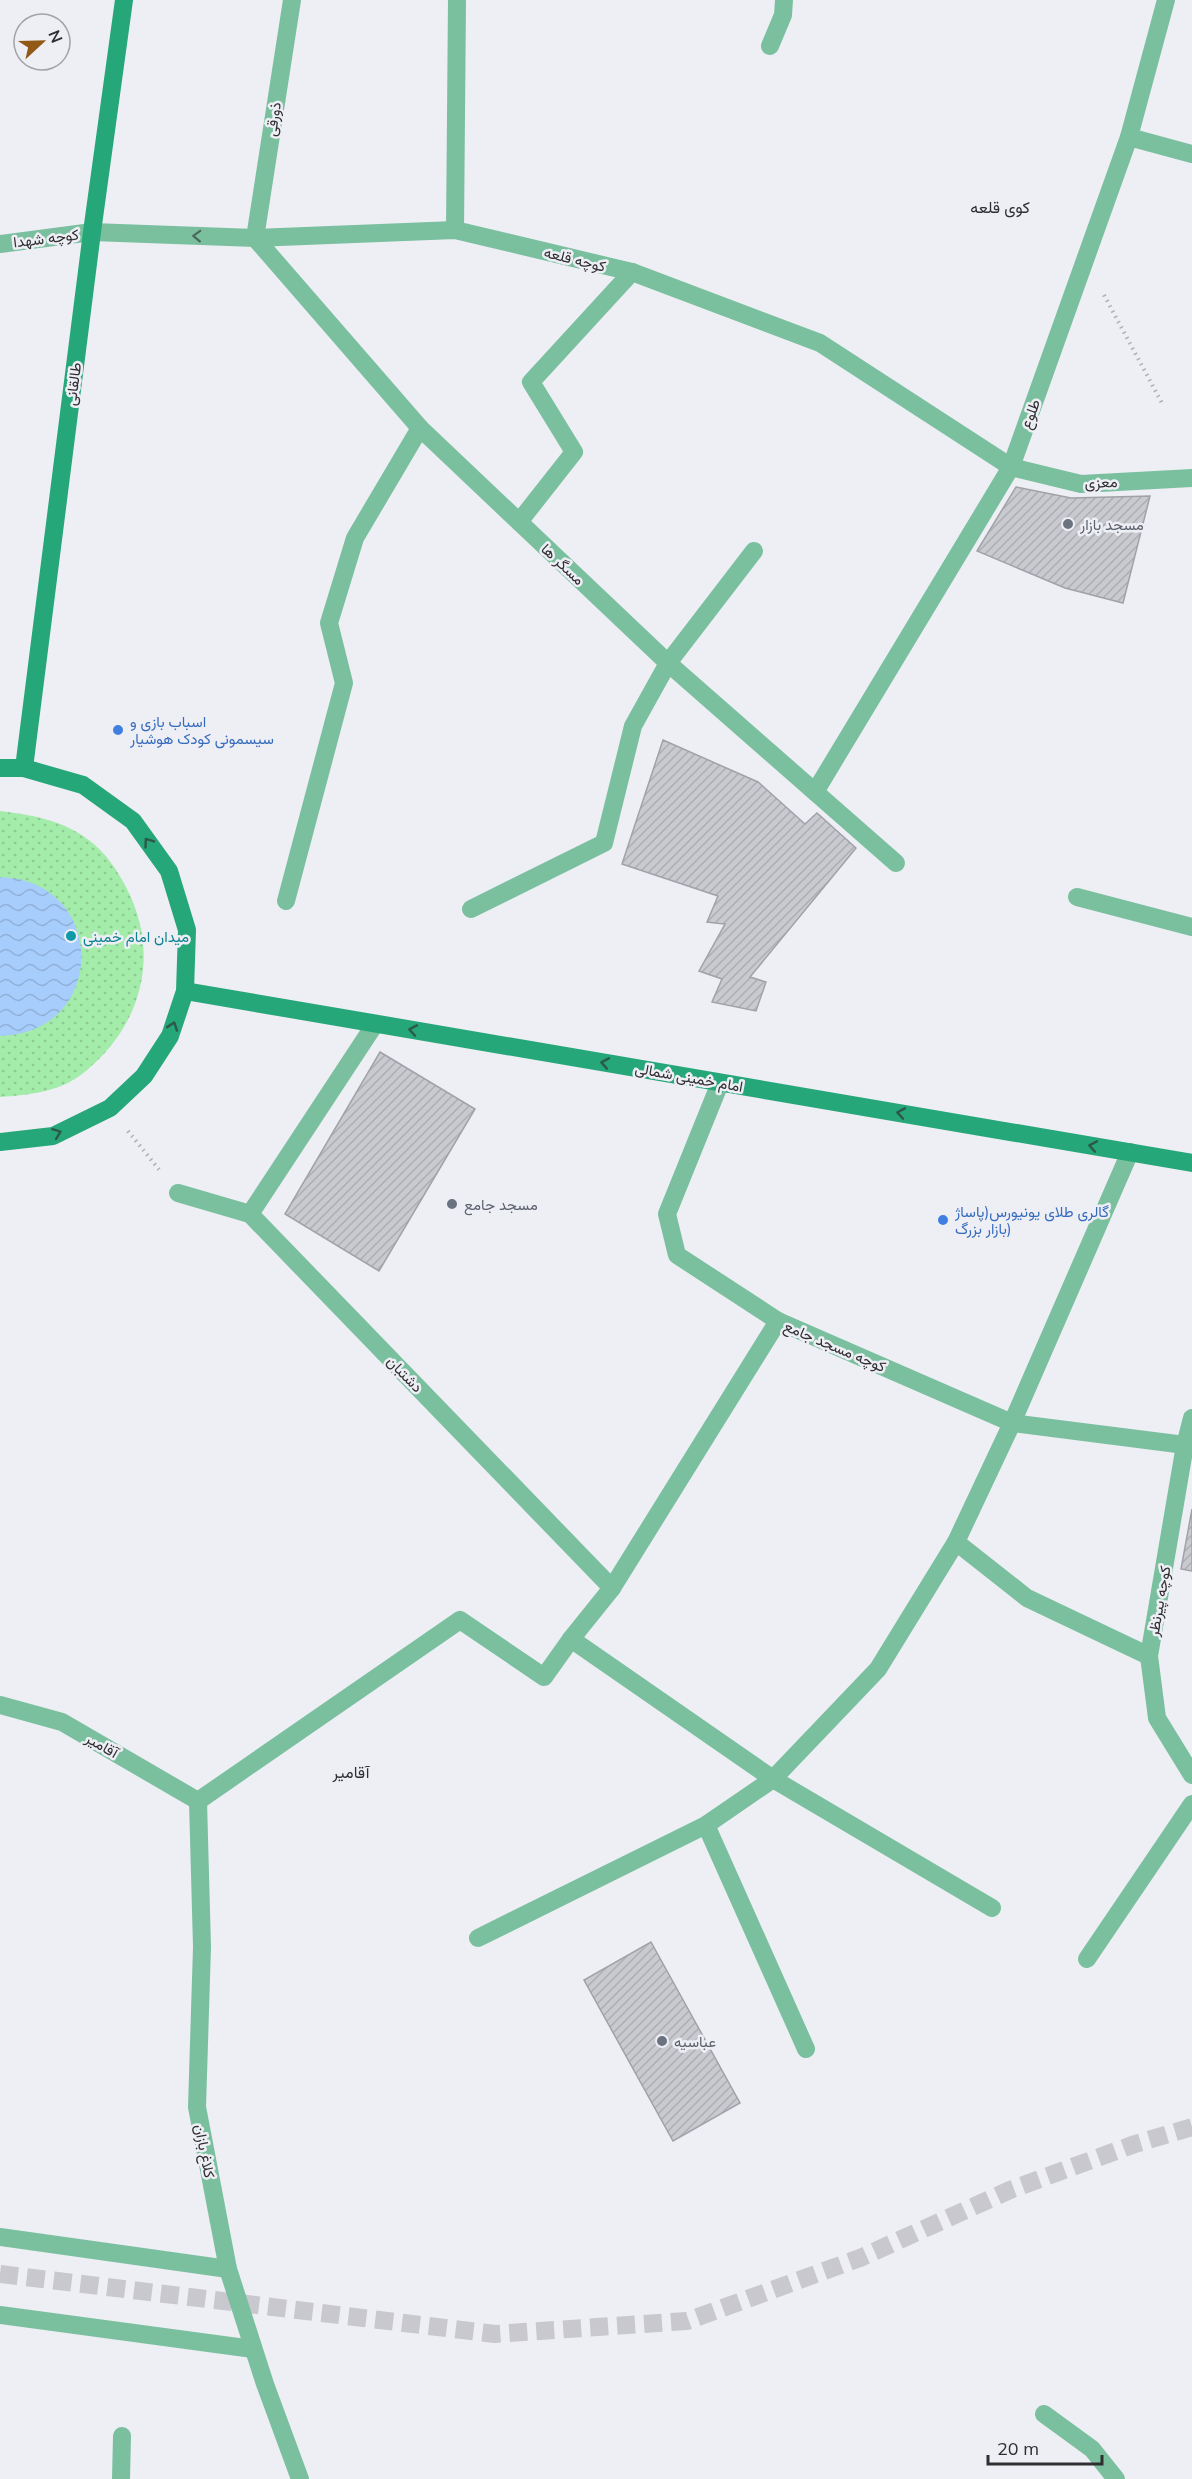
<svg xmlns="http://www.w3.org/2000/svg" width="1192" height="2479" viewBox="0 0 1192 2479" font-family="Mulish,Vazirmatn,sans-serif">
  <defs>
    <pattern id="grass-dots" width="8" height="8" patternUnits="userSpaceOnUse" patternTransform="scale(1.5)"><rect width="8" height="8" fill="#a3eca9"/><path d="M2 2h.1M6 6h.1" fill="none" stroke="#8dcb92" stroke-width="1.8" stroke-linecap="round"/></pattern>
    <pattern id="water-waves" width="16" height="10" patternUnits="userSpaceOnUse" patternTransform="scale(1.5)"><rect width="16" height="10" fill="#a7cdfc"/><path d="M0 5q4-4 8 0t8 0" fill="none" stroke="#90b0d8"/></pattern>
    <pattern id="building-hatch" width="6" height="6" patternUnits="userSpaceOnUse" patternTransform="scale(1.5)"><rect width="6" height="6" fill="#c9cad0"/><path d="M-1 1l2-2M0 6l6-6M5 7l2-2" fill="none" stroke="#adaeb3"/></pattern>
  </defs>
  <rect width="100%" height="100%" fill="#eeeef5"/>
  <path fill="url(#grass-dots)" d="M 0,811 C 31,815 59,819 86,838 C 104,850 119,872 128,891 C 161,958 140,1029 82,1074 C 59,1092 28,1095 0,1097 Z"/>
  <path fill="url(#water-waves)" d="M 0,877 C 108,880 109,1033 0,1036 Z"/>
  <g fill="url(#building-hatch)" stroke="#a1a2a8" stroke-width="1.5">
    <path d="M 1016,487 L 1071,498 L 1150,496 L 1123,603 L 1065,588 L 977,551 Z"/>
    <path d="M 663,740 L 758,782 L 805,824 L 817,813 L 856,848 L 750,977 L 766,982 L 756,1011 L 712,1002 L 722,979 L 699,971 L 725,924 L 707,922 L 718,896 L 622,864 Z"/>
    <path d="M 380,1052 L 475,1109 L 379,1271 L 285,1214 Z"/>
    <path d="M 1192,1509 L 1192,1571 L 1181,1569 Z"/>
    <path d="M 651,1942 L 740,2103 L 673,2141 L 584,1980 Z"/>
  </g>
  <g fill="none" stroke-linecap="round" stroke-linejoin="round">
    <path stroke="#c8c8ce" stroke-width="18" stroke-dasharray="18 9" stroke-linecap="butt" d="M 0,2274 L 495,2334 L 687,2321 L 860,2258 L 1010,2190 L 1135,2144 L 1192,2127"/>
    <g stroke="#afafb5" stroke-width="4" stroke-dasharray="1.5 4.5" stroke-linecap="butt">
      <path d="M 1104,295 L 1163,405"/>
      <path d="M 128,1131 L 161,1172"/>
    </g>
    <g stroke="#7ac09f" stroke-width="18">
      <path d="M 770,46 L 783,15 L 784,0"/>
      <path d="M 1129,137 L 1192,154"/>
      <path d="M 455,230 L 457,0"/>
      <path d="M 255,238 L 420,428 L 668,663 L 896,863"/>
      <path d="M 255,238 L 292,0"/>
      <path d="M 0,244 L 92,232 L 255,238 L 455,230 L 632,272 L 820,343 L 1011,467 L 1081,484 L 1192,478"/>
      <path d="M 519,522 L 574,452 L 531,382 L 632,272"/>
      <path d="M 815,792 L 1011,467 L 1129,137 L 1166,0"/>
      <path d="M 286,901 L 344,683 L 329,623 L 355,538 L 420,428"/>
      <path d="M 471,909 L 604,843 L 633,726 L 668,663 L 754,551"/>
      <path d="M 720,1083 L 667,1214 L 677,1255 L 778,1321 L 1012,1423 L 1185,1445"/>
      <path d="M 178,1193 L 250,1214 L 612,1588"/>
      <path d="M 250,1214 L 375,1024"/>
      <path d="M 1192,1418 L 1185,1445 L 1149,1656 L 1157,1718 L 1192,1775"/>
      <path d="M 956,1542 L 1027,1598 L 1149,1656"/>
      <path d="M 571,1639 L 773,1779 L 992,1908"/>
      <path d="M 0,1705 L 62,1722 L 198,1801"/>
      <path d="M 198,1801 L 460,1620 L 544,1677 L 571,1639 L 612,1588 L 778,1321"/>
      <path d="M 706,1825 L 806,2049"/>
      <path d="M 478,1938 L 706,1825 L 773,1779 L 878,1669 L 956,1542 L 1012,1423 L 1130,1152"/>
      <path d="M 1087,1959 L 1192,1804"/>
      <path d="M 0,2237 L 228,2269 L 197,2107 L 202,1947 L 198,1801"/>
      <path d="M 228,2269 L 265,2384 L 300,2479"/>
      <path d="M 0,2315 L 253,2349"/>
      <path d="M 1044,2414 L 1092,2449 L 1116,2479"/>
      <path d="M 121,2479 L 122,2436"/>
    </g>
    <path stroke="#7ac09f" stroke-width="18" d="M 1077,897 L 1192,927"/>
    <g stroke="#26a779" stroke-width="18">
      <path d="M 0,768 L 24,768 L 83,785 L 133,821 L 169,871 L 187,930 L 185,991 L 170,1036 L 144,1076 L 110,1108 L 53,1136 L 0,1142"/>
      <path d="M 24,768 L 92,232 L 124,0"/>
      <path d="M 185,991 L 1192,1163"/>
    </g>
  </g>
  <defs><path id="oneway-chevron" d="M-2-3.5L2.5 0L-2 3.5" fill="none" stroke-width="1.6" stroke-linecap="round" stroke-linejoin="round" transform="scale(1.5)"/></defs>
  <use stroke="#4d695e" href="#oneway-chevron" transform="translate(197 236) rotate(-178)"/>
  <g stroke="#2c594b">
    <use href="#oneway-chevron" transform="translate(148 842) rotate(-126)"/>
    <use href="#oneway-chevron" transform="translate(173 1026) rotate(-71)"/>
    <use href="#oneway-chevron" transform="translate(413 1030) rotate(-170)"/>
    <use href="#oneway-chevron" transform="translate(605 1063) rotate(-170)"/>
    <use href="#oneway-chevron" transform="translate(901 1113) rotate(-170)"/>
    <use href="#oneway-chevron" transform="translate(57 1133) rotate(-21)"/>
    <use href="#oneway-chevron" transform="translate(1093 1146) rotate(-170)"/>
  </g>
  <g fill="#6b7280" stroke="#eeeef5" stroke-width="2">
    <circle cx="1068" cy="524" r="6"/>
    <circle cx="452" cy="1204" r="6"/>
    <circle cx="662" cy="2041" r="6"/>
  </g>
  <g fill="#3f7fe0" stroke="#eeeef5" stroke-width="2">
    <circle cx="118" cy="730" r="6"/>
    <circle cx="943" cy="1220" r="6"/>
  </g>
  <circle fill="#0f9aa8" stroke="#eeeef5" stroke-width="2" cx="71" cy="936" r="6"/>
  <g text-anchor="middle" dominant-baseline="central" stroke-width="5" stroke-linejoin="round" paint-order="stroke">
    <g font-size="15" fill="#2f2f32" stroke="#eeeef5">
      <text transform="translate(273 119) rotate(-81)">ذورقی</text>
      <text transform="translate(46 238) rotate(-7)">کوچه شهدا</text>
      <text transform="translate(575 259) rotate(14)">کوچه قلعه</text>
      <text transform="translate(73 384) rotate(-83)">طالقانی</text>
      <text transform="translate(1030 414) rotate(-70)">طلوع</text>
      <text transform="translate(1101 482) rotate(-2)">معزی</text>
      <text transform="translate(563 564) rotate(43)">مسگر ها</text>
      <text transform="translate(689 1077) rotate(10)">امام خمینی شمالی</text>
      <text transform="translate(835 1346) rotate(23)">کوچه مسجد جامع</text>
      <text transform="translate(405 1374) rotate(46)">دشتبان</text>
      <text transform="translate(1159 1601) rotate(-80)">کوچه پیرنظر</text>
      <text transform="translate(102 1745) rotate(30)">آقامیر</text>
      <text transform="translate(205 2151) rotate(79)">کلاغ بازان</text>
    </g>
    <g font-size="15" fill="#5b616d" stroke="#eeeef5" text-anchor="start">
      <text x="1080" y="524">مسجد بازار</text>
      <text x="464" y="1204">مسجد جامع</text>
      <text x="674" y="2041">عباسیه</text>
    </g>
    <g font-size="15" fill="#366cbe" stroke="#eeeef5" text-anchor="start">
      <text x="130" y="721">اسباب بازی و<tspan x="130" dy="17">سیسمونی کودک هوشیار</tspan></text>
      <text x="955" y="1211">گالری طلای یونیورس(پاساژ<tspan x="955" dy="17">بازار بزرگ)</tspan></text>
    </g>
    <g font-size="15" fill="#0d838f" stroke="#eeeef5" text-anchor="start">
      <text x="83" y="936">میدان امام خمینی</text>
    </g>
    <g font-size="16" fill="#2f2f32" stroke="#eeeef5">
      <text x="1000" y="207">کوی قلعه</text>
      <text x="351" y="1772">آقامیر</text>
    </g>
  </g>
  <g transform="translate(42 42) rotate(68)"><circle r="28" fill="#eeeef5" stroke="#a2a2a7" stroke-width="1.5"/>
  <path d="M0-4.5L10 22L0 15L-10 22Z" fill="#925816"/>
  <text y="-9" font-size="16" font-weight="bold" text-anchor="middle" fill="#2f2f32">N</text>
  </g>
  <path d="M988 2455v9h114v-9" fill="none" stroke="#2f2f32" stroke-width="3"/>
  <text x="997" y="2455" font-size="18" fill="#2f2f32" stroke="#eeeef5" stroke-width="4.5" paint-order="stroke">20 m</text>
</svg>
